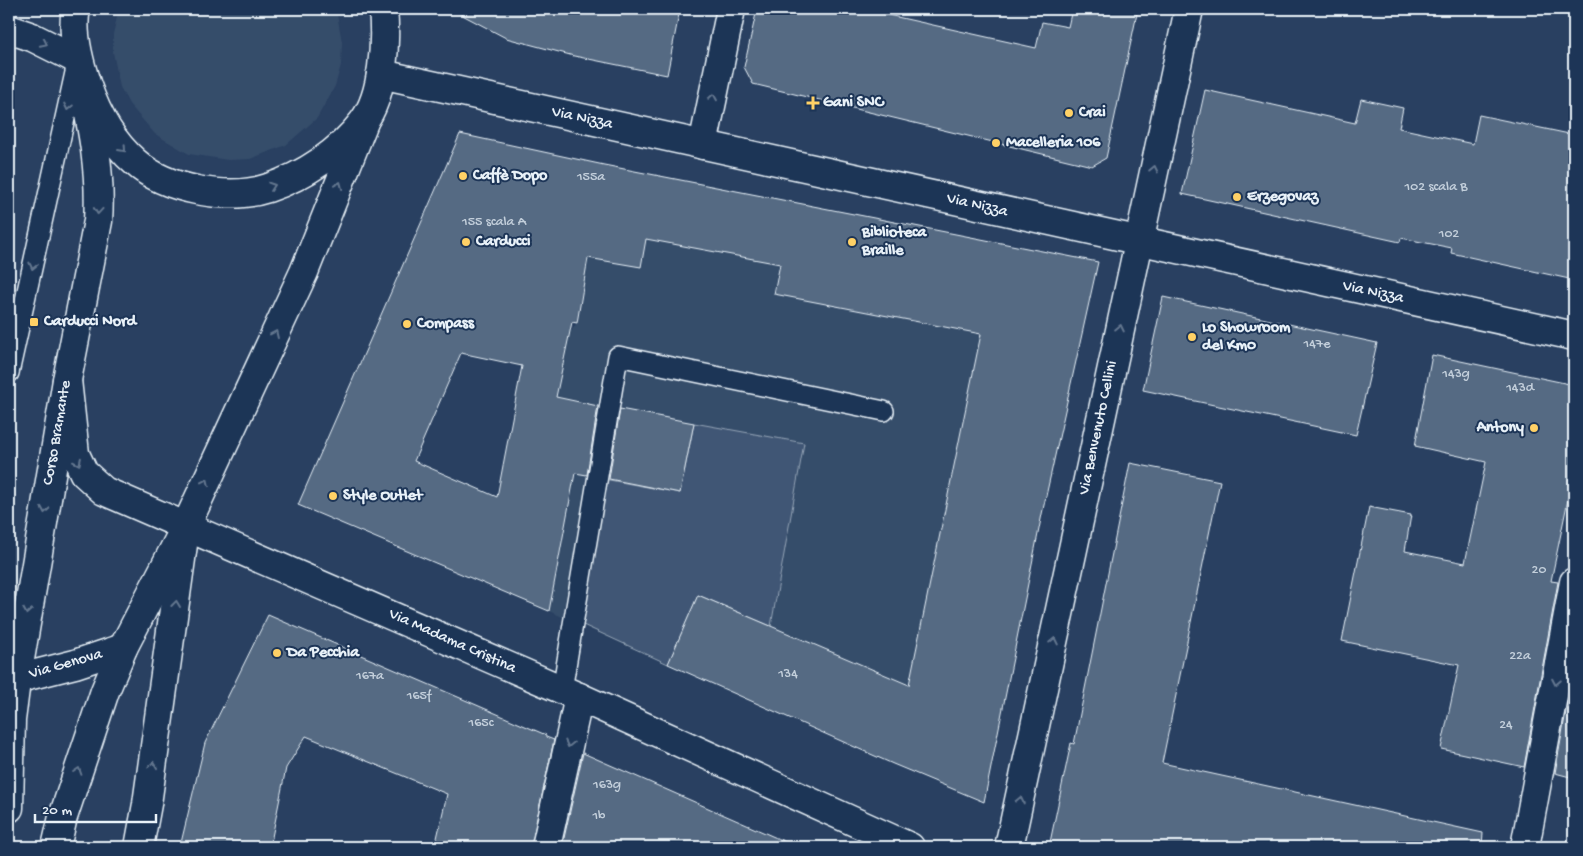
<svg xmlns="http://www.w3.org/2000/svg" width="1583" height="856" viewBox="0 0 1583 856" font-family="'Gochi Hand',sans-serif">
  <rect width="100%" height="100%" fill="#294061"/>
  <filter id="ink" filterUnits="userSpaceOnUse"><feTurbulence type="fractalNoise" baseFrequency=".02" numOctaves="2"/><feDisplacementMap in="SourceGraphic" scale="10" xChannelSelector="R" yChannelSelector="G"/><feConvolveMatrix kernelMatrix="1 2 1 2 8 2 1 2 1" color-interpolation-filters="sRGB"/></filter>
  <g filter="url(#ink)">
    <g fill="#364d6b">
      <path d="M 119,9 L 336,9 L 342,42 L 341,65 L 335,86 L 317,118 L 286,145 L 250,159 L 228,160 L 189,154 L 155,134 L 129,104 L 120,87 L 113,52 L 113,34 Z"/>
      <path d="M 604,165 L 1098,262 L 1042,514 L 984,802 L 893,764 L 549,611 L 588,404 L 556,397 L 569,334 L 577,323 Z"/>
    </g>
    <path fill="#415774" stroke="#94a4b6" d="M 694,423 L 804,443 L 771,626 L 698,595 L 668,664 L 581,624 L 604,479 L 680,493 Z"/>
    <g fill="#556a83" stroke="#e8f1f8" fill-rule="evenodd">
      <path d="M 451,9 L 680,9 L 667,75 L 574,56 L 506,38 Z"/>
      <path d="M 757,9 L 880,9 L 879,13 L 1036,48 L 1042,22 L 1068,27 L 1072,9 L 1138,9 L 1106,158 L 1092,166 L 753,84 L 744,67 Z"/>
      <path d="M 1205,90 L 1355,123 L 1361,99 L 1403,108 L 1399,128 L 1473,144 L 1479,115 L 1574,135 L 1574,280 L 1451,253 L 1452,248 L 1401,238 L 1400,242 L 1182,194 Z"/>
      <path d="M 460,134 L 604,165 L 1098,262 L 1042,514 L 984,802 L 893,764 L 668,664 L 698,595 L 909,685 L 981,334 L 774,294 L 780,264 L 646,239 L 641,267 L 588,258 L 577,323 L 572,322 L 556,397 L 598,406 L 587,475 L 575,473 L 549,611 L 298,505 ZM 461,353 L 522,366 L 497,497 L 414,461 Z"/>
      <path d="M 1163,297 L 1377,343 L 1356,435 L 1143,390 Z"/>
      <path d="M 1432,355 L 1574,385 L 1574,471 L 1551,581 L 1558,582 L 1524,767 L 1441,749 L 1459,665 L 1342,641 L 1369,507 L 1411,515 L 1405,551 L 1465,563 L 1486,462 L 1415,446 Z"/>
      <path d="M 620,409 L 694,423 L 680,493 L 609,479 Z"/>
      <path d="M 1130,463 L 1220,481 L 1162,763 L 1483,833 L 1482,847 L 1049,847 L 1071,743 L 1074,744 Z"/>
      <path d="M 268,615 L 546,735 L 546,737 L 554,740 L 531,847 L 435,847 L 447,794 L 306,736 L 286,768 L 270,847 L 180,847 L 205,743 Z"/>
      <path d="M 1574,667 L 1574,778 L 1555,773 Z"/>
      <path d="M 583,753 L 797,847 L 562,847 Z"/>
    </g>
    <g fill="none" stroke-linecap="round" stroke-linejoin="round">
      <defs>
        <g id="lane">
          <path d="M 9,373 L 76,68"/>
          <path d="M 562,690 L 618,356 L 884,411"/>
        </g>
        <g id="street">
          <path d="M 703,145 L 731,9"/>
          <path d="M 139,847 L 147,804 L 185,530"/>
          <path d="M 546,847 L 579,697"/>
          <path d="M 1009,847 L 1189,9"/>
          <path d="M 1525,847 L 1574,582"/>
        </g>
        <g id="secondary">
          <path d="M 76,9 C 71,31 80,65 87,86 C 97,115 112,142 135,162 C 166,190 229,201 268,188 C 304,176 340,152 363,122 C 384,95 386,41 383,9"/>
          <path d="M 9,29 L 32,37 L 78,60"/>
          <path d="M 381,74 L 1574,336"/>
          <path d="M 67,380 L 75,454 L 84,473 L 104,491 L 579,697 L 910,847"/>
          <path d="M 9,679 L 16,679 L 75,664 L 123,648"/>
          <path d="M 9,808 L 11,720 L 15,689 L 67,380 L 98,221 C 102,166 89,114 78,60"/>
          <path d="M 56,847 L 63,817 L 105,691 L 123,648 L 186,526 L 304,272 L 364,122"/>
        </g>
      </defs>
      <use href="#lane" stroke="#e8f1f8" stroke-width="22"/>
      <use href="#street" stroke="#e8f1f8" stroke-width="31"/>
      <use href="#secondary" stroke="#e8f1f8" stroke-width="31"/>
      <use href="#lane" stroke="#1d3557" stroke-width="19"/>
      <use href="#street" stroke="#1d3557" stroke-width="28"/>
      <use href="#secondary" stroke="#1d3557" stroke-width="28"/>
    </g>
    <defs><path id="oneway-chevron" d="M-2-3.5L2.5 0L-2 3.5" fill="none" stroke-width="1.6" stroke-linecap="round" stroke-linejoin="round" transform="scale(1.25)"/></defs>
    <g stroke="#64778f">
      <use href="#oneway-chevron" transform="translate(44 43) rotate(26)"/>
      <use href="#oneway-chevron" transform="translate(713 97) rotate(-81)"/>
      <use href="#oneway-chevron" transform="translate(68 107) rotate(102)"/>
      <use href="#oneway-chevron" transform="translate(123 149) rotate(48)"/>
      <use href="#oneway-chevron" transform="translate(1154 169) rotate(-78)"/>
      <use href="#oneway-chevron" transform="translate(339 185) rotate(-68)"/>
      <use href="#oneway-chevron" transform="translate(272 186) rotate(-19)"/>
      <use href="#oneway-chevron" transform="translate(98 211) rotate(95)"/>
      <use href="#oneway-chevron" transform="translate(33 266) rotate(103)"/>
      <use href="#oneway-chevron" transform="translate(1120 328) rotate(-78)"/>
      <use href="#oneway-chevron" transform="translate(275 334) rotate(-65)"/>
      <use href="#oneway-chevron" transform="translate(78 462) rotate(64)"/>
      <use href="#oneway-chevron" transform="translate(206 482) rotate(-65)"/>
      <use href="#oneway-chevron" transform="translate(45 510) rotate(100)"/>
      <use href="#oneway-chevron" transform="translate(176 604) rotate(-83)"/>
      <use href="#oneway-chevron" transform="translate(27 611) rotate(100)"/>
      <use href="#oneway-chevron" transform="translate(1054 641) rotate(-78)"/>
      <use href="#oneway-chevron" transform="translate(1556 682) rotate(101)"/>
      <use href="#oneway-chevron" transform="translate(569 744) rotate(103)"/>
      <use href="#oneway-chevron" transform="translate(153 765) rotate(-82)"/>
      <use href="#oneway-chevron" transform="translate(78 771) rotate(-72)"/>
      <use href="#oneway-chevron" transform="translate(1020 800) rotate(-78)"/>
    </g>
  </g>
  <g fill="#ffd166" stroke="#1d3557" stroke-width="2">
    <path d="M810.5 95.5h5v5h5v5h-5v5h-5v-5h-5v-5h5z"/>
    <circle cx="1069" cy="113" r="5"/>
    <circle cx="996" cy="143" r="5"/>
    <circle cx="463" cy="176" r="5"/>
    <circle cx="1237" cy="197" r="5"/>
    <circle cx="466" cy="242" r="5"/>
    <circle cx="852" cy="242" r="5"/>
    <rect x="29" y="317" width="10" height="10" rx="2.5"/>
    <circle cx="407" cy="324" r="5"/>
    <circle cx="1192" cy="337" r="5"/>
    <circle cx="1534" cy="428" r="5"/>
    <circle cx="333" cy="496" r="5"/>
    <circle cx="277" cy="653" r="5"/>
  </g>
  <g text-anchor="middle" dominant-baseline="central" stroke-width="4" stroke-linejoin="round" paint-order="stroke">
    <g font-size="14" fill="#c3cfdb">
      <text x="591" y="177">155a</text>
      <text x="1436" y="187">102 scala B</text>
      <text x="494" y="222">155 scala A</text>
      <text x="1449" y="234">102</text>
      <text x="1317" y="344">147e</text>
      <text x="1456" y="374">143g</text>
      <text x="1520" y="388">143d</text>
      <text x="1539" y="570">20</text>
      <text x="1520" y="656">22a</text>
      <text x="788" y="674">134</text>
      <text x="370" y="676">167a</text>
      <text x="419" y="696">165f</text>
      <text x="481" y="723">165c</text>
      <text x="1506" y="725">24</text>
      <text x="607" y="785">163g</text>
      <text x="599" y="816">1b</text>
    </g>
    <g font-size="16" font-weight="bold" fill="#e8f1f8" stroke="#1d3557" text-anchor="start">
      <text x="823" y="103">Gani SNC</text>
      <text x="1079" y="113">Crai</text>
      <text x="1006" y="143">Macelleria 106</text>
      <text x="473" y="176">Caffè Dopo</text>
      <text x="1247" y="197">Erzegovaz</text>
      <text x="862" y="233">Biblioteca<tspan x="862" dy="18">Braille</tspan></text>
      <text x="476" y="242">Carducci</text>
      <text x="44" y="322">Carducci Nord</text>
      <text x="417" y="324">Compass</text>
      <text x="1202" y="328">Lo Showroom<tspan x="1202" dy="18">del Km0</tspan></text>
      <text x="1524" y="428" text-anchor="end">Antony</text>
      <text x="343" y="496">Style Outlet</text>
      <text x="287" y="653">Da Pecchia</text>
    </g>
    <g font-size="16" fill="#e8f1f8" stroke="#1d3557">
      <text transform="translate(582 119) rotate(12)">Via Nizza</text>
      <text transform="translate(977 206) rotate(13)">Via Nizza</text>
      <text transform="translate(1373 293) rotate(12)">Via Nizza</text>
      <text transform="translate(1099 428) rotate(-78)">Via Benvenuto Cellini</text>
      <text transform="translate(58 433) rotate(-80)">Corso Bramante</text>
      <text transform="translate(452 642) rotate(24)">Via Madama Cristina</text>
      <text transform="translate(66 665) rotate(-16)">Via Genova</text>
    </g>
  </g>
  <rect width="1583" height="856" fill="none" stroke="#1d3557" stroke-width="30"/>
  <rect x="15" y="15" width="1553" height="826" fill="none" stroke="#e8f1f8" stroke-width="2" filter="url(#ink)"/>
  <path d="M35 814v8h121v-8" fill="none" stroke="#e8f1f8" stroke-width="2.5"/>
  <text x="42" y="814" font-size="15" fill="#e8f1f8" stroke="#1d3557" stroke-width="4" paint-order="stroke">20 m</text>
</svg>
